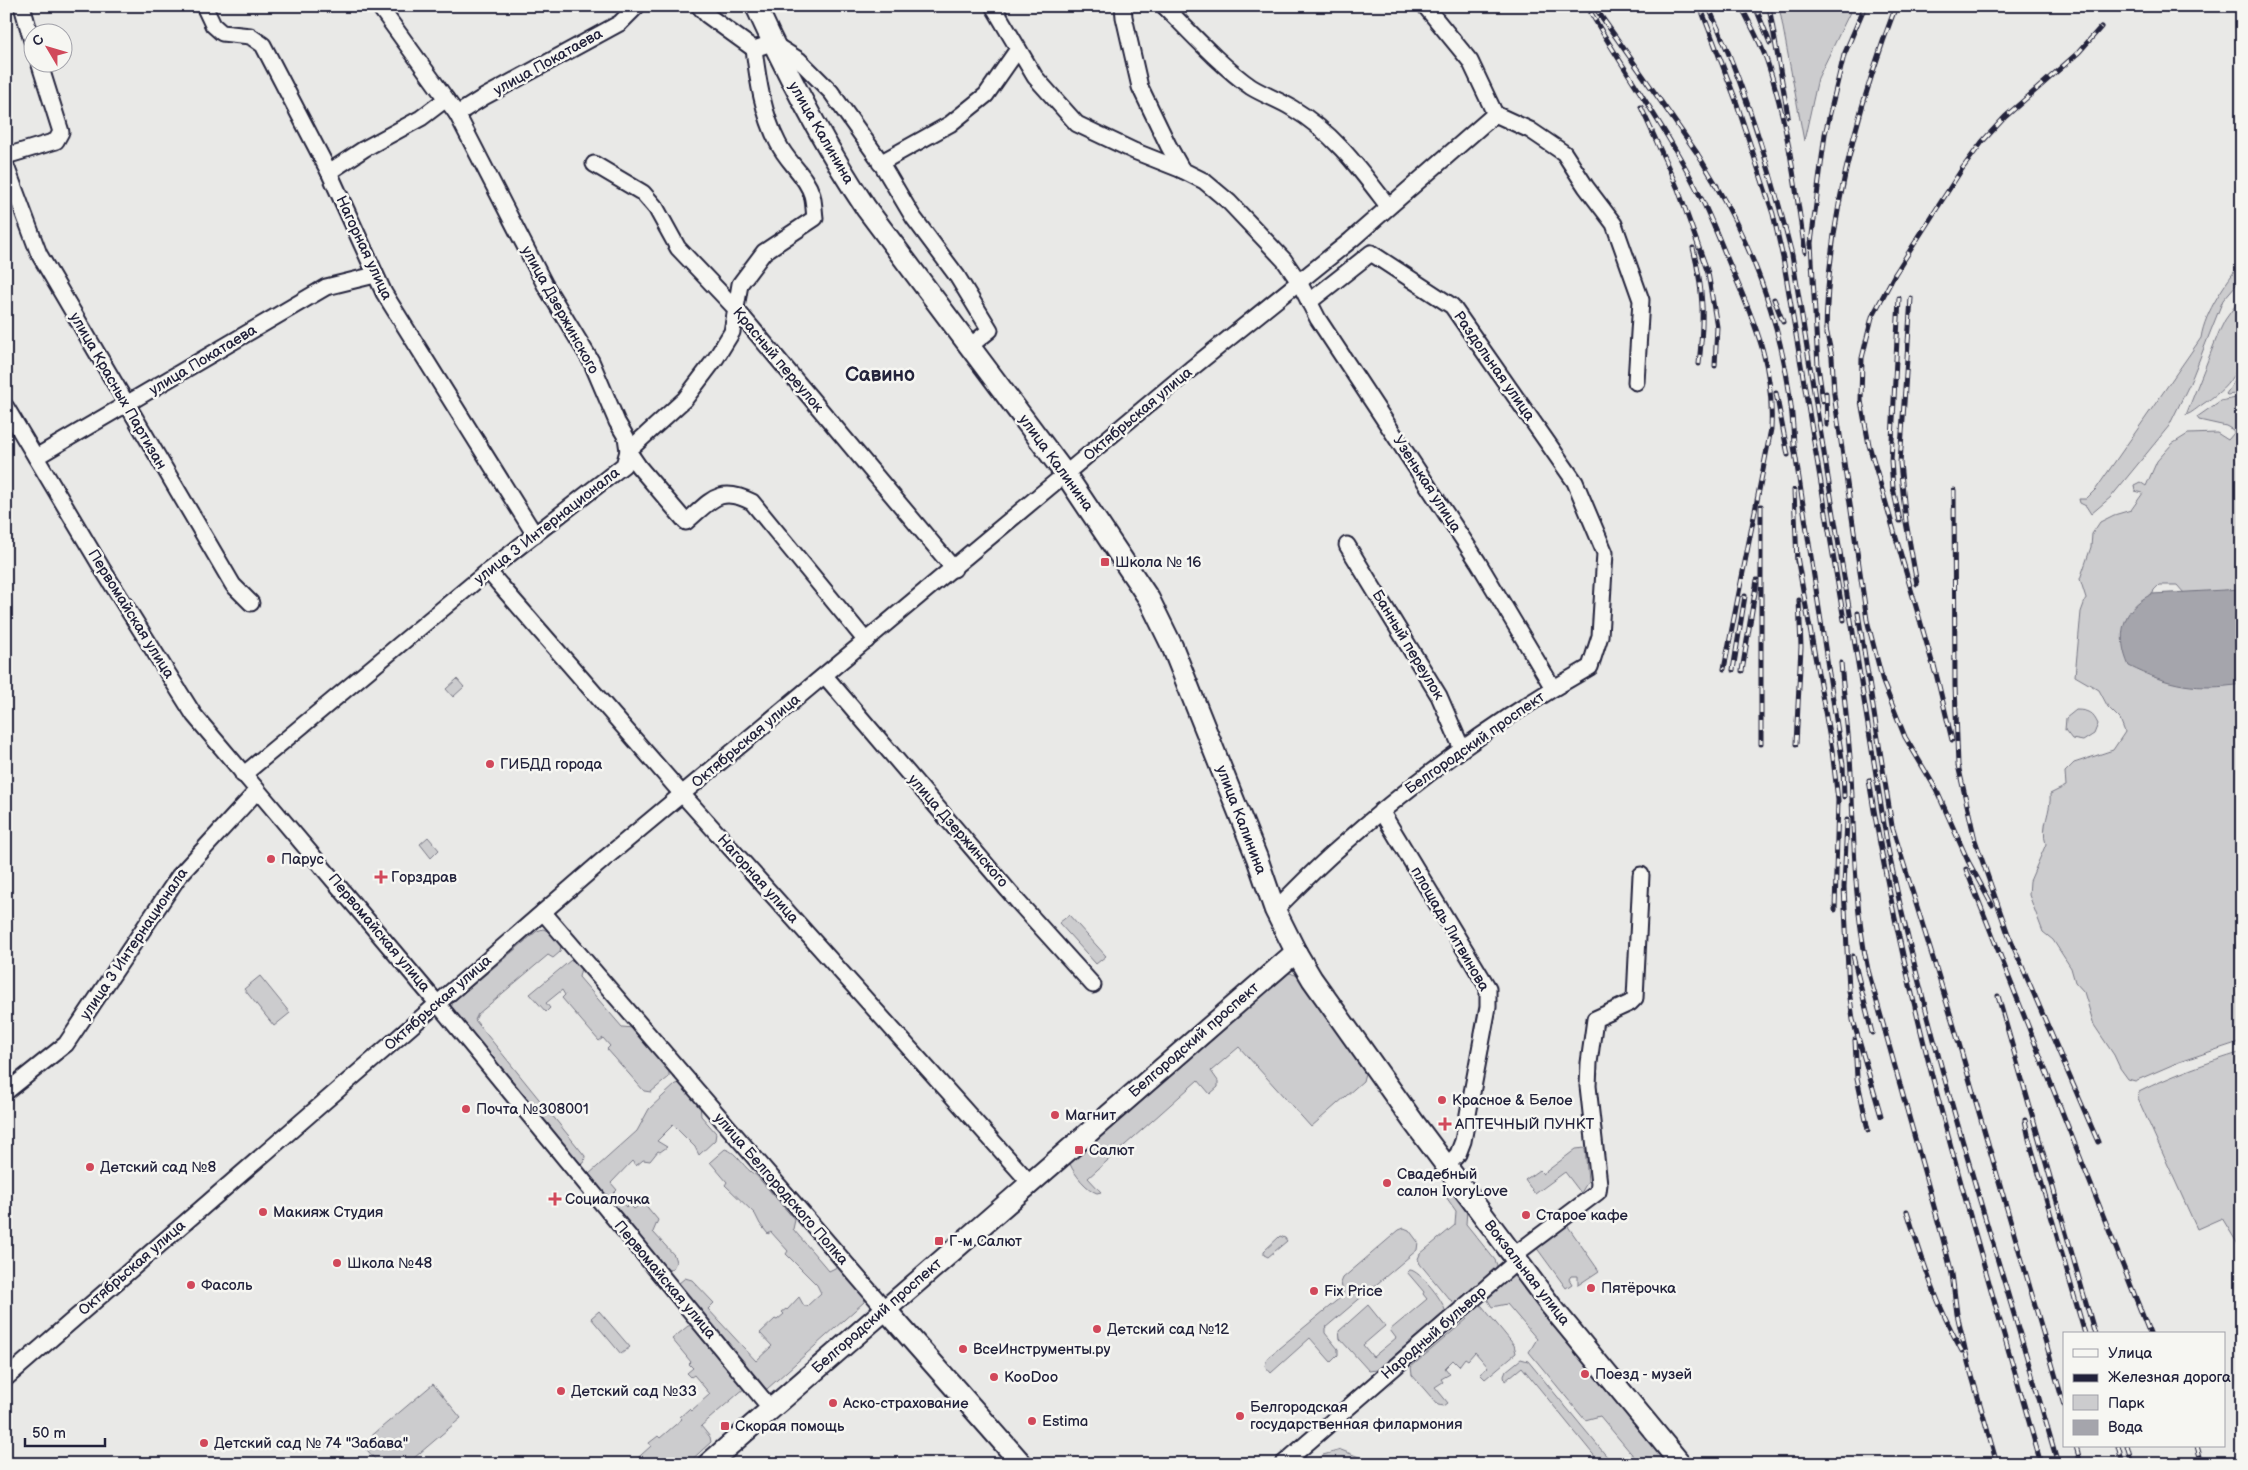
<svg xmlns="http://www.w3.org/2000/svg" width="2248" height="1470" viewBox="0 0 2248 1470" font-family="'Balsamiq Sans',sans-serif">
  <rect width="100%" height="100%" fill="#e9e9e7"/>
  <filter id="ink" filterUnits="userSpaceOnUse"><feTurbulence type="fractalNoise" baseFrequency=".02" numOctaves="2"/><feDisplacementMap in="SourceGraphic" scale="10" xChannelSelector="R" yChannelSelector="G"/><feConvolveMatrix kernelMatrix="1 2 1 2 8 2 1 2 1" color-interpolation-filters="sRGB"/></filter>
  <g filter="url(#ink)">
    <g fill="#ccccce" stroke="#777784">
      <path d="M 1779,6 L 1853,6 L 1818,78 L 1804,141 Z"/>
      <path d="M 2242,261 L 2242,278 L 2223,300 L 2190,383 L 2169,426 L 2111,497 L 2091,514 L 2086,506 L 2080,503 L 2079,499 L 2086,499 L 2096,489 L 2201,338 C 2205,311 2226,283 2242,261 Z"/>
      <path d="M 2242,296 L 2242,357 C 2231,383 2225,389 2203,404 C 2197,408 2192,413 2186,415 L 2219,332 L 2225,320 Z"/>
      <path d="M 2242,370 L 2242,393 L 2227,395 L 2226,394 Z"/>
      <path d="M 2242,397 L 2242,600 L 2184,593 L 2177,585 L 2159,585 L 2154,590 L 2151,599 L 2242,681 L 2242,1041 L 2179,1062 L 2135,1081 L 2128,1079 L 2120,1068 L 2114,1055 L 2094,1025 L 2084,992 L 2075,982 L 2071,968 L 2053,940 L 2043,932 L 2029,895 L 2030,881 L 2046,844 C 2040,827 2052,810 2050,794 L 2066,786 L 2065,772 L 2074,763 L 2113,750 L 2125,732 L 2120,719 L 2108,707 L 2099,690 L 2075,676 L 2081,612 L 2086,598 L 2080,579 L 2091,547 L 2092,534 L 2100,522 L 2114,515 L 2131,510 L 2143,493 L 2135,491 L 2134,485 L 2140,482 L 2146,486 L 2157,461 L 2172,444 L 2188,434 L 2217,433 L 2228,440 L 2234,433 L 2233,430 L 2226,426 L 2199,420 L 2197,417 L 2220,401 Z"/>
      <path d="M 457,679 L 464,687 L 453,697 L 446,689 Z"/>
      <path d="M 2076,710 C 2088,710 2093,713 2098,724 L 2094,734 L 2083,741 L 2072,739 L 2065,730 L 2066,718 Z"/>
      <path d="M 428,837 L 439,850 L 431,858 L 420,844 Z"/>
      <path d="M 1069,915 L 1106,956 L 1096,964 L 1059,923 Z"/>
      <path d="M 543,929 L 550,932 L 561,945 L 560,952 L 553,958 L 548,955 L 478,1014 L 475,1020 L 585,1156 L 584,1163 L 579,1166 L 451,1008 L 453,1002 L 537,931 Z"/>
      <path d="M 571,960 L 576,961 L 581,968 L 579,977 L 622,1027 L 633,1028 L 669,1070 L 669,1077 L 651,1092 L 644,1091 L 607,1049 L 610,1046 L 603,1038 L 599,1041 L 562,998 L 565,995 L 562,990 L 546,1003 L 550,1008 L 546,1012 L 530,994 Z"/>
      <path d="M 1290,973 L 1298,976 L 1365,1073 L 1363,1081 L 1311,1127 L 1239,1047 L 1211,1071 L 1218,1081 L 1218,1087 L 1210,1094 L 1198,1080 L 1088,1178 L 1101,1192 L 1097,1193 C 1087,1190 1074,1174 1070,1164 L 1073,1159 L 1286,974 Z"/>
      <path d="M 260,976 L 290,1013 L 274,1026 L 244,989 Z"/>
      <path d="M 2242,1052 L 2242,1251 L 2222,1218 L 2197,1229 L 2138,1099 L 2139,1092 C 2172,1075 2206,1063 2242,1052 Z"/>
      <path d="M 681,1083 L 700,1103 L 701,1116 L 716,1133 L 715,1140 L 699,1155 L 695,1147 L 673,1125 L 657,1141 L 667,1147 L 660,1152 L 658,1151 L 650,1161 L 643,1160 L 636,1166 L 632,1161 L 611,1183 L 617,1190 L 613,1194 L 620,1204 L 622,1203 L 626,1207 L 629,1204 L 634,1209 L 643,1202 L 658,1220 L 653,1232 L 674,1255 L 676,1262 L 673,1268 L 667,1271 L 588,1175 L 637,1131 L 649,1109 L 676,1084 Z"/>
      <path d="M 1585,1148 L 1588,1181 L 1581,1193 L 1565,1172 L 1535,1194 L 1525,1180 L 1539,1170 L 1543,1174 L 1576,1149 Z"/>
      <path d="M 725,1149 C 738,1152 744,1170 756,1175 L 795,1220 L 793,1229 L 829,1271 L 839,1266 L 866,1297 L 864,1302 L 767,1389 L 764,1389 L 678,1284 L 685,1278 L 692,1280 L 714,1303 L 708,1309 L 756,1361 L 772,1346 L 760,1333 L 775,1319 L 777,1320 L 784,1314 L 782,1312 L 786,1309 L 787,1310 L 799,1297 L 804,1306 L 807,1306 L 821,1293 L 817,1285 L 786,1254 L 788,1251 L 771,1232 L 768,1234 L 760,1224 L 755,1214 L 725,1185 L 727,1182 L 710,1162 Z"/>
      <path d="M 1449,1188 L 1467,1209 L 1466,1224 L 1495,1260 L 1497,1265 L 1495,1270 L 1459,1300 L 1454,1302 L 1449,1299 L 1420,1264 L 1418,1259 L 1420,1254 L 1455,1225 L 1456,1211 L 1444,1194 L 1444,1191 Z"/>
      <path d="M 1567,1225 L 1599,1271 L 1578,1285 L 1578,1276 L 1571,1276 L 1569,1279 L 1572,1284 L 1566,1288 L 1536,1247 Z"/>
      <path d="M 1404,1228 L 1409,1230 L 1418,1242 L 1417,1250 L 1325,1328 L 1325,1333 L 1338,1349 L 1338,1355 L 1331,1362 L 1310,1338 L 1271,1373 L 1265,1366 L 1267,1358 L 1341,1297 L 1343,1292 L 1341,1283 L 1343,1278 L 1399,1230 Z"/>
      <path d="M 1280,1236 L 1285,1238 L 1287,1241 L 1268,1257 L 1264,1255 L 1264,1251 Z"/>
      <path d="M 1410,1270 C 1419,1270 1446,1303 1445,1312 L 1377,1370 L 1369,1371 L 1340,1339 L 1339,1331 L 1368,1305 L 1385,1326 L 1363,1345 L 1373,1357 L 1396,1338 L 1390,1330 L 1427,1299 L 1423,1294 L 1424,1292 L 1407,1272 Z"/>
      <path d="M 1512,1274 L 1517,1276 L 1669,1464 L 1640,1464 L 1600,1416 L 1585,1420 L 1529,1352 L 1537,1339 L 1507,1304 L 1492,1307 L 1486,1297 Z"/>
      <path d="M 1477,1304 L 1482,1306 L 1514,1345 L 1516,1353 L 1485,1379 L 1480,1374 L 1488,1367 L 1475,1352 L 1468,1360 L 1465,1358 L 1459,1366 L 1453,1360 L 1445,1368 L 1450,1374 L 1441,1379 L 1443,1382 L 1435,1387 L 1448,1403 L 1444,1406 L 1438,1405 L 1412,1375 L 1411,1367 L 1467,1319 L 1466,1311 Z"/>
      <path d="M 599,1311 L 630,1347 L 621,1354 L 591,1318 Z"/>
      <path d="M 694,1325 L 746,1387 L 701,1426 L 710,1437 L 711,1442 L 687,1464 L 631,1464 L 651,1446 L 649,1443 L 658,1436 L 660,1438 L 682,1419 L 680,1417 L 689,1409 L 691,1411 L 710,1394 L 694,1375 L 691,1377 L 687,1373 L 693,1368 L 689,1364 L 691,1362 L 672,1339 L 688,1326 Z"/>
      <path d="M 1521,1359 L 1528,1361 L 1613,1464 L 1601,1464 L 1522,1367 L 1505,1381 L 1504,1376 L 1506,1371 Z"/>
      <path d="M 433,1384 L 461,1418 L 407,1464 L 379,1464 L 362,1444 Z"/>
      <path d="M 1341,1450 L 1359,1457 L 1365,1464 L 1313,1464 L 1323,1455 Z"/>
    </g>
    <path fill="#a5a5ac" stroke="#71717f" d="M 2242,589 L 2242,684 C 2198,691 2169,686 2129,666 C 2116,637 2121,608 2152,594 Z"/>
    <g fill="none" stroke-linecap="round" stroke-linejoin="round">
      <defs>
        <g id="minor">
          <path d="M 22,6 L 32,41"/>
          <path d="M 204,6 L 213,25 L 222,33 L 250,36 L 263,45 L 329,172 L 384,293 L 535,535"/>
          <path d="M 379,6 L 457,114 L 545,285 L 591,361 L 617,422 L 626,437 L 628,451 L 639,467 L 686,522 C 711,501 719,485 752,502 L 866,641"/>
          <path d="M 699,6 L 707,15 L 754,49 L 772,43 L 799,60 L 831,92 L 878,158 L 913,217 L 957,276 L 990,330 L 970,346"/>
          <path d="M 993,6 L 1035,77 L 1077,124 L 1134,151 L 1182,170 L 1204,181 L 1229,202 L 1284,260 L 1299,282 L 1318,319 L 1478,562 L 1553,688"/>
          <path d="M 1123,6 L 1124,17 L 1140,87 L 1168,145 L 1182,170"/>
          <path d="M 1164,6 C 1190,32 1222,67 1251,87 C 1264,95 1279,100 1292,108 C 1334,133 1359,168 1388,206"/>
          <path d="M 1425,6 L 1470,61 L 1495,114"/>
          <path d="M 457,114 L 484,97 L 620,23 L 637,6"/>
          <path d="M 1495,114 L 1530,130 L 1564,153 L 1586,187 L 1614,224 L 1641,300 L 1636,382"/>
          <path d="M 6,156 L 56,141 L 61,132 L 39,62"/>
          <path d="M 880,163 L 950,124 L 986,95 L 1018,49"/>
          <path d="M 594,164 L 643,193 L 656,208 L 678,248 L 736,309 L 954,569"/>
          <path d="M 6,166 L 39,254 L 233,585 L 251,603"/>
          <path d="M 329,172 L 364,149 L 421,118 L 446,99"/>
          <path d="M 6,407 L 103,570 L 194,715 L 437,1003 L 771,1409"/>
          <path d="M 36,457 L 326,287 L 375,275"/>
          <path d="M 1347,545 L 1439,696 L 1462,749"/>
          <path d="M 488,571 L 682,794 L 1030,1183"/>
          <path d="M 825,676 L 1019,903 L 1093,985"/>
          <path d="M 243,775 L 488,571 L 624,465 L 628,451 L 685,399 L 716,358 L 732,332 L 740,284 L 764,252 L 815,218 C 814,211 814,202 812,195 C 806,175 787,162 778,143 C 763,114 758,81 754,49"/>
          <path d="M 1381,811 L 1488,988 L 1488,1007 L 1463,1141 L 1458,1154 L 1446,1167"/>
          <path d="M 1275,910 C 1296,889 1316,868 1338,849 C 1415,780 1500,718 1590,667 L 1600,636 L 1605,553 L 1575,482 L 1452,306 L 1371,253 L 1309,302"/>
          <path d="M 543,912 L 885,1309"/>
          <path d="M 6,1092 L 66,1044 L 179,876 L 257,791"/>
          <path d="M 1513,1256 L 1598,1192 L 1599,1184 L 1588,1086 L 1589,1063 L 1595,1019 L 1630,1003 L 1635,998 L 1641,875"/>
          <path d="M 6,1378 L 603,860 L 1192,368 L 1351,240 L 1495,114"/>
          <path d="M 1283,1464 L 1517,1261"/>
        </g>
        <g id="major">
          <path d="M 756,6 C 788,76 823,144 866,208 L 1066,475 L 1149,599 L 1172,646 L 1257,858 L 1275,910 L 1296,952 L 1312,979 L 1415,1124 L 1551,1306 L 1681,1464"/>
          <path d="M 885,1309 L 1022,1464"/>
          <path d="M 708,1464 L 1296,952"/>
        </g>
      </defs>
      <use href="#minor" stroke="#22223b" stroke-width="19"/>
      <use href="#major" stroke="#22223b" stroke-width="24"/>
      <use href="#minor" stroke="#f6f6f2" stroke-width="15"/>
      <use href="#major" stroke="#f6f6f2" stroke-width="20"/>
      <defs>
        <g id="rail">
          <path d="M 1594,6 L 1697,153 L 1717,186"/>
          <path d="M 1700,6 L 1735,98 L 1773,214 L 1783,258 L 1844,620"/>
          <path d="M 1708,6 C 1745,85 1771,171 1792,255 L 1888,849 C 1931,1057 2000,1260 2058,1464"/>
          <path d="M 1741,6 C 1750,24 1761,43 1767,61 C 1788,123 1796,189 1805,252"/>
          <path d="M 1755,6 L 1770,43"/>
          <path d="M 1769,6 L 1788,116"/>
          <path d="M 1591,13 C 1627,76 1672,136 1703,202 C 1714,225 1723,249 1733,272 C 1757,328 1774,367 1771,429 L 1724,669"/>
          <path d="M 1641,107 L 1678,189 L 1708,273 L 1717,327 L 1715,366"/>
          <path d="M 1714,182 C 1761,262 1791,353 1794,446 L 1843,765 L 1844,797"/>
          <path d="M 1693,248 C 1704,293 1704,318 1699,364"/>
          <path d="M 1899,298 L 1891,461 L 1893,488 L 1900,521"/>
          <path d="M 1911,298 L 1900,463 L 1906,522 L 1917,584"/>
          <path d="M 1774,299 L 1783,322"/>
          <path d="M 1826,329 L 1832,357 L 1834,394 L 1867,620 L 1883,682 L 1905,737 L 1936,789 L 1968,861 L 1992,905"/>
          <path d="M 1826,335 C 1827,223 1856,111 1896,6"/>
          <path d="M 1776,393 L 1788,455"/>
          <path d="M 1826,393 L 1827,425"/>
          <path d="M 1823,401 L 1818,366 L 1811,243 L 1825,134 L 1844,55 L 1865,6"/>
          <path d="M 1794,490 L 1797,562"/>
          <path d="M 1954,490 L 1955,686 L 1958,765 L 1975,840 L 2008,934 L 2098,1142"/>
          <path d="M 1761,506 L 1761,744"/>
          <path d="M 1797,557 L 1832,750 L 1838,800 L 1835,910"/>
          <path d="M 1858,613 L 1892,826 L 1953,1023 L 2064,1405"/>
          <path d="M 1841,663 C 1844,699 1849,736 1851,773 C 1854,839 1854,905 1868,970 L 1943,1239 L 1952,1274 L 1957,1314 L 1968,1362 L 1997,1464"/>
          <path d="M 1934,665 L 1952,740"/>
          <path d="M 1733,670 L 1745,596"/>
          <path d="M 1742,671 L 1757,580"/>
          <path d="M 1935,672 L 1869,445 L 1861,401 L 1862,358 L 1872,317 L 1895,274 L 1962,169 L 1982,142 L 2005,117 L 2079,52 L 2101,27"/>
          <path d="M 1796,744 L 1801,647 L 1799,600"/>
          <path d="M 1869,780 C 1906,1012 1977,1238 2041,1464"/>
          <path d="M 1847,820 L 1844,887 L 1849,990 L 1853,1020 L 1881,1116"/>
          <path d="M 1966,869 L 2150,1334"/>
          <path d="M 1853,956 L 1872,1033"/>
          <path d="M 1998,996 L 2095,1334"/>
          <path d="M 1855,1040 L 1857,1078 L 1868,1130"/>
          <path d="M 2025,1120 L 2029,1139 L 2085,1334"/>
          <path d="M 1907,1211 C 1923,1262 1936,1304 1962,1351"/>
          <path d="M 2076,1446 L 2081,1464"/>
          <path d="M 2118,1446 L 2123,1464"/>
          <path d="M 2127,1446 L 2132,1464"/>
          <path d="M 2197,1446 L 2202,1464"/>
        </g>
      </defs>
      <use href="#rail" stroke="#22223b" stroke-width="5"/>
      <use href="#rail" stroke="#f6f6f2" stroke-width="3" stroke-dasharray="9" stroke-linecap="butt"/>
    </g>
  </g>
  <g fill="#d1495b" stroke="#f6f6f2" stroke-width="2">
    <rect x="1100" y="557" width="10" height="10" rx="2.5"/>
    <circle cx="490" cy="764" r="5"/>
    <circle cx="271" cy="859" r="5"/>
    <path d="M378.5 869.5h5v5h5v5h-5v5h-5v-5h-5v-5h5z"/>
    <circle cx="1442" cy="1100" r="5"/>
    <circle cx="466" cy="1109" r="5"/>
    <circle cx="1055" cy="1115" r="5"/>
    <path d="M1442.5 1116.5h5v5h5v5h-5v5h-5v-5h-5v-5h5z"/>
    <rect x="1074" y="1145" width="10" height="10" rx="2.5"/>
    <circle cx="90" cy="1167" r="5"/>
    <circle cx="1387" cy="1183" r="5"/>
    <path d="M552.5 1191.5h5v5h5v5h-5v5h-5v-5h-5v-5h5z"/>
    <circle cx="263" cy="1212" r="5"/>
    <circle cx="1526" cy="1215" r="5"/>
    <rect x="934" y="1236" width="10" height="10" rx="2.5"/>
    <circle cx="337" cy="1263" r="5"/>
    <circle cx="191" cy="1285" r="5"/>
    <circle cx="1591" cy="1288" r="5"/>
    <circle cx="1314" cy="1291" r="5"/>
    <circle cx="1097" cy="1329" r="5"/>
    <circle cx="963" cy="1349" r="5"/>
    <circle cx="1585" cy="1374" r="5"/>
    <circle cx="994" cy="1377" r="5"/>
    <circle cx="561" cy="1391" r="5"/>
    <circle cx="833" cy="1403" r="5"/>
    <circle cx="1240" cy="1416" r="5"/>
    <circle cx="1032" cy="1421" r="5"/>
    <rect x="720" y="1421" width="10" height="10" rx="2.5"/>
    <circle cx="204" cy="1443" r="5"/>
  </g>
  <g text-anchor="middle" dominant-baseline="central" stroke-width="5" stroke-linejoin="round" paint-order="stroke">
    <g font-size="15" fill="#22223b" stroke="#f6f6f2">
      <text transform="translate(548 62) rotate(-29)">улица Покатаева</text>
      <text transform="translate(821 133) rotate(60)">улица Калинина</text>
      <text transform="translate(364 248) rotate(65)">Нагорная улица</text>
      <text transform="translate(560 310) rotate(61)">улица Дзержинского</text>
      <text transform="translate(203 360) rotate(-31)">улица Покатаева</text>
      <text transform="translate(778 360) rotate(50)">Красный переулок</text>
      <text transform="translate(1494 366) rotate(55)">Раздольная улица</text>
      <text transform="translate(118 391) rotate(60)">улица Красных Партизан</text>
      <text transform="translate(1138 414) rotate(-40)">Октябрьская улица</text>
      <text transform="translate(1056 463) rotate(54)">улица Калинина</text>
      <text transform="translate(1427 484) rotate(57)">Узенькая улица</text>
      <text transform="translate(547 526) rotate(-38)">улица 3 Интернационала</text>
      <text transform="translate(131 614) rotate(58)">Первомайская улица</text>
      <text transform="translate(1408 645) rotate(59)">Банный переулок</text>
      <text transform="translate(746 741) rotate(-40)">Октябрьская улица</text>
      <text transform="translate(1475 743) rotate(-35)">Белгородский проспект</text>
      <text transform="translate(1241 820) rotate(69)">улица Калинина</text>
      <text transform="translate(958 831) rotate(49)">улица Дзержинского</text>
      <text transform="translate(758 879) rotate(48)">Нагорная улица</text>
      <text transform="translate(1450 929) rotate(60)">площадь Литвинова</text>
      <text transform="translate(379 933) rotate(50)">Первомайская улица</text>
      <text transform="translate(134 944) rotate(-56)">улица 3 Интернационала</text>
      <text transform="translate(438 1003) rotate(-41)">Октябрьская улица</text>
      <text transform="translate(1194 1040) rotate(-41)">Белгородский проспект</text>
      <text transform="translate(781 1189) rotate(49)">улица Белгородского Полка</text>
      <text transform="translate(132 1268) rotate(-41)">Октябрьская улица</text>
      <text transform="translate(1527 1273) rotate(52)">Вокзальная улица</text>
      <text transform="translate(665 1280) rotate(50)">Первомайская улица</text>
      <text transform="translate(877 1316) rotate(-41)">Белгородский проспект</text>
      <text transform="translate(1434 1333) rotate(-41)">Народный бульвар</text>
    </g>
    <g font-size="15" fill="#22223b" stroke="#f6f6f2" text-anchor="start">
      <text x="1115" y="562">Школа № 16</text>
      <text x="500" y="764">ГИБДД города</text>
      <text x="281" y="859">Парус</text>
      <text x="391" y="877">Горздрав</text>
      <text x="1452" y="1100">Красное &amp; Белое</text>
      <text x="476" y="1109">Почта №308001</text>
      <text x="1065" y="1115">Магнит</text>
      <text x="1455" y="1124">АПТЕЧНЫЙ ПУНКТ</text>
      <text x="1089" y="1150">Салют</text>
      <text x="100" y="1167">Детский сад №8</text>
      <text x="1397" y="1174">Свадебный<tspan x="1397" dy="17">салон IvoryLove</tspan></text>
      <text x="565" y="1199">Социалочка</text>
      <text x="273" y="1212">Макияж Студия</text>
      <text x="1536" y="1215">Старое кафе</text>
      <text x="949" y="1241">Г-м Салют</text>
      <text x="347" y="1263">Школа №48</text>
      <text x="201" y="1285">Фасоль</text>
      <text x="1601" y="1288">Пятёрочка</text>
      <text x="1324" y="1291">Fix Price</text>
      <text x="1107" y="1329">Детский сад №12</text>
      <text x="973" y="1349">ВсеИнструменты.ру</text>
      <text x="1595" y="1374">Поезд - музей</text>
      <text x="1004" y="1377">KooDoo</text>
      <text x="571" y="1391">Детский сад №33</text>
      <text x="843" y="1403">Аско-страхование</text>
      <text x="1250" y="1407">Белгородская<tspan x="1250" dy="17">государственная филармония</tspan></text>
      <text x="1042" y="1421">Estima</text>
      <text x="735" y="1426">Скорая помощь</text>
      <text x="214" y="1443">Детский сад № 74 "Забава"</text>
    </g>
    <g font-size="20" font-weight="bold" fill="#22223b" stroke="#f6f6f2">
      <text x="880" y="375">Савино</text>
    </g>
  </g>
  <rect width="2248" height="1470" fill="none" stroke="#f6f6f2" stroke-width="25"/>
  <rect x="12" y="12" width="2223" height="1445" fill="none" stroke="#22223b" stroke-width="2" filter="url(#ink)"/>
  <rect x="2063" y="1332" width="162" height="115" fill="#f6f6f2" stroke="#a1a1a9"/>
  <rect x="2073" y="1349" width="25" height="8" fill="#f6f6f2" stroke="#a1a1a9"/>
  <text x="2108" y="1358" font-size="15" fill="#22223b">Улица</text>
  <rect x="2073" y="1374" width="25" height="8" fill="#22223b" stroke="#a1a1a9"/>
  <text x="2108" y="1382" font-size="15" fill="#22223b">Железная дорога</text>
  <rect x="2073" y="1395" width="25" height="15" fill="#ccccce" stroke="#a1a1a9"/>
  <text x="2108" y="1408" font-size="15" fill="#22223b">Парк</text>
  <rect x="2073" y="1420" width="25" height="15" fill="#a5a5ac" stroke="#a1a1a9"/>
  <text x="2108" y="1432" font-size="15" fill="#22223b">Вода</text>
  <g transform="translate(48 48) rotate(308)"><circle r="24" fill="#f6f6f2" stroke="#a1a1a9"/>
  <path d="M0-4L9 19L0 12L-9 19Z" fill="#d1495b"/>
  <text y="-8" font-size="14" font-weight="bold" text-anchor="middle" fill="#22223b">С</text>
  </g>
  <path d="M25 1438v8h80v-8" fill="none" stroke="#22223b" stroke-width="2.5"/>
  <text x="32" y="1438" font-size="15" fill="#22223b" stroke="#f6f6f2" stroke-width="4" paint-order="stroke">50 m</text>
</svg>
